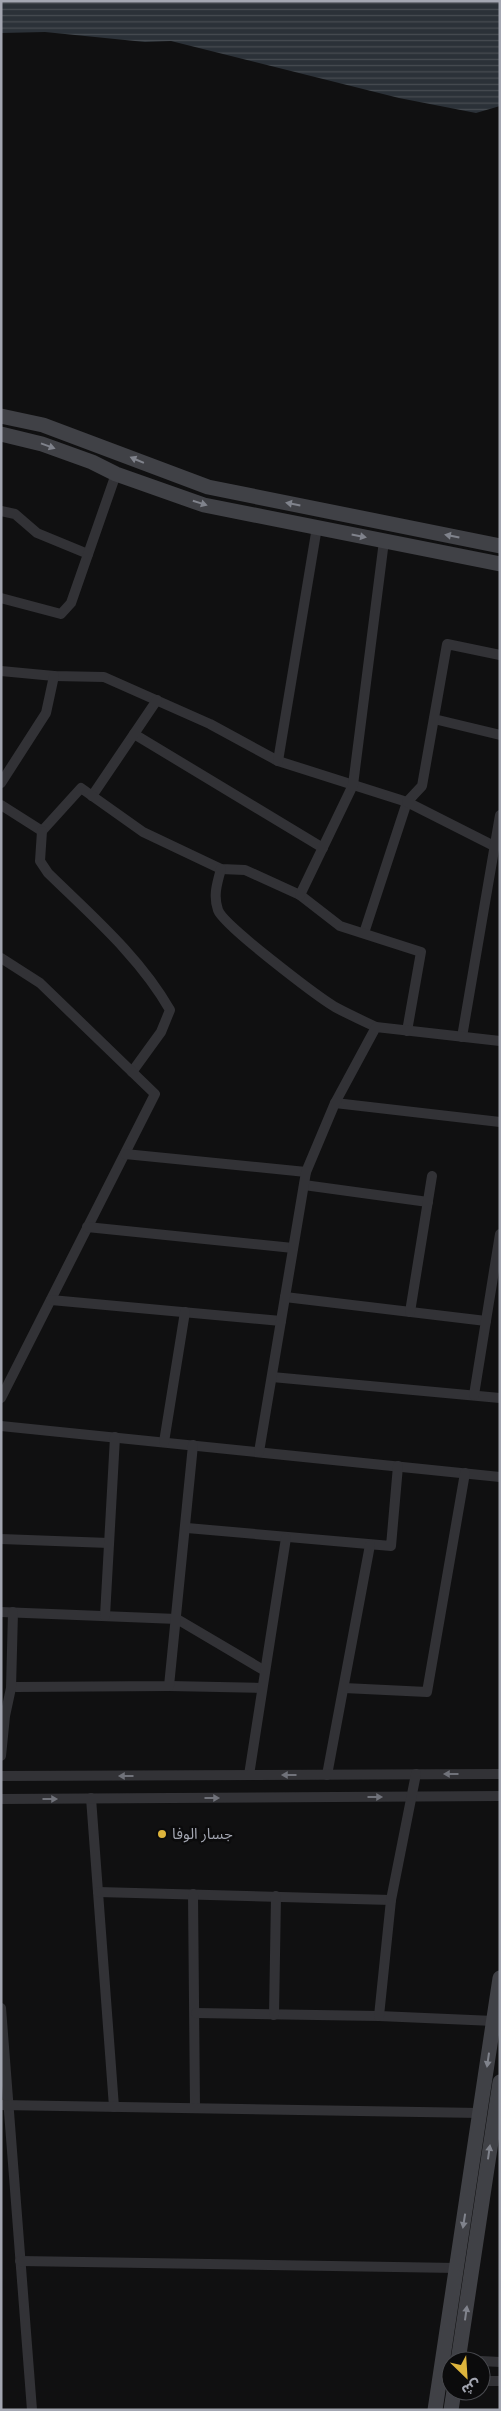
<svg xmlns="http://www.w3.org/2000/svg" width="501" height="2411" viewBox="0 0 501 2411" font-family="Figtree,'Noto Sans Arabic',sans-serif">
  <defs>
    <pattern id="water-rules" width="6" height="5" patternUnits="userSpaceOnUse" patternTransform="scale(1.25)"><rect width="6" height="5" fill="#2b3138"/><path d="M0 2.5h6" fill="none" stroke="#474c52"/></pattern>
  </defs>
  <rect width="100%" height="100%" fill="#101011"/>
  <path fill="url(#water-rules)" d="M 1,1 L 500,1 L 500,106 L 476,113 L 399,98 L 171,41 L 145,42 L 45,32 L 1,33 Z"/>
  <g fill="none" stroke-linecap="round" stroke-linejoin="round">
    <g stroke="#323236" stroke-width="10">
      <path d="M 1,511 L 15,514 L 37,533 L 88,554"/>
      <path d="M 1,598 L 61,614 L 71,603 L 116,474"/>
      <path d="M 1,671 L 54,676 L 104,677 L 210,724 L 278,761 L 407,802 L 364,933"/>
      <path d="M 434,719 L 500,735"/>
      <path d="M 134,734 L 323,848"/>
      <path d="M 278,761 L 317,527"/>
      <path d="M 1,783 L 46,713 L 54,676"/>
      <path d="M 92,796 L 157,700"/>
      <path d="M 1,805 L 42,831 L 81,788 L 143,832 L 221,869 L 245,870 L 300,895 L 340,926 L 421,952 L 407,1031"/>
      <path d="M 42,831 L 40,861 L 48,873 C 91,915 140,957 170,1010 L 161,1032 L 132,1072"/>
      <path d="M 494,846 L 407,802 L 422,786 L 447,644 L 500,655"/>
      <path d="M 221,869 C 217,883 213,896 218,910 C 223,925 317,996 335,1007 C 348,1014 363,1021 376,1027"/>
      <path d="M 300,895 L 353,785 L 384,541"/>
      <path d="M 1,958 L 40,983 L 155,1094 L 1,1398"/>
      <path d="M 462,1037 L 500,815"/>
      <path d="M 335,1103 L 500,1122"/>
      <path d="M 125,1154 L 306,1172"/>
      <path d="M 304,1185 L 428,1202"/>
      <path d="M 87,1227 L 293,1248"/>
      <path d="M 285,1297 L 486,1321"/>
      <path d="M 51,1300 L 281,1321"/>
      <path d="M 410,1312 L 432,1176"/>
      <path d="M 272,1377 L 500,1398"/>
      <path d="M 474,1395 L 500,1234"/>
      <path d="M 1,1426 L 500,1477"/>
      <path d="M 164,1442 L 185,1312"/>
      <path d="M 259,1452 L 306,1172 L 335,1103 L 376,1027 L 500,1041"/>
      <path d="M 187,1528 L 391,1546 L 398,1466"/>
      <path d="M 1,1539 L 109,1543"/>
      <path d="M 1,1612 L 177,1619 L 265,1671"/>
      <path d="M 105,1616 L 115,1437"/>
      <path d="M 169,1686 L 262,1688"/>
      <path d="M 16,1687 L 169,1686 L 193,1445"/>
      <path d="M 344,1688 L 427,1692 L 465,1473"/>
      <path d="M 1,1756 L 5,1716 L 11,1688 L 13,1612"/>
      <path d="M 249,1775 L 286,1538"/>
      <path d="M 327,1775 L 370,1545"/>
      <path d="M 1,1776 L 500,1774"/>
      <path d="M 91,1798 L 114,2107"/>
      <path d="M 1,1799 L 500,1796"/>
      <path d="M 98,1892 L 391,1900"/>
      <path d="M 193,1894 L 195,2108"/>
      <path d="M 1,2008 L 32,2410"/>
      <path d="M 196,2013 L 379,2016 L 494,2021"/>
      <path d="M 274,2015 L 276,1896"/>
      <path d="M 379,2016 L 391,1900 L 416,1774"/>
      <path d="M 1,2105 L 480,2113"/>
      <path d="M 20,2261 L 457,2268"/>
      <path d="M 453,2360 L 477,2361"/>
      <path d="M 481,2361 L 500,2362"/>
      <path d="M 440,2380 L 451,2380"/>
      <path d="M 481,2381 L 500,2381"/>
    </g>
    <g stroke="#404146" stroke-width="15">
      <path d="M 1,416 L 43,425 L 208,487 L 500,546"/>
      <path d="M 1,434 L 42,444 L 92,462 L 116,474 L 204,505 L 500,564"/>
      <path d="M 458,2361 L 500,2082"/>
      <path d="M 435,2410 L 500,1978"/>
      <path d="M 451,2410 L 454,2391"/>
    </g>
  </g>
  <defs><path id="oneway-solid" d="M-6-.8H1V-3.2L6.5 0L1 3.2V.8H-6Z" transform="scale(1.25)"/></defs>
  <g fill="#80838c">
    <use href="#oneway-solid" transform="translate(48 446) rotate(20)"/>
    <use href="#oneway-solid" transform="translate(137 460) rotate(-157)"/>
    <use href="#oneway-solid" transform="translate(200 503) rotate(17)"/>
    <use href="#oneway-solid" transform="translate(293 504) rotate(-169)"/>
    <use href="#oneway-solid" transform="translate(359 536) rotate(11)"/>
    <use href="#oneway-solid" transform="translate(452 536) rotate(-169)"/>
    <use href="#oneway-solid" transform="translate(488 2060) rotate(98)"/>
    <use href="#oneway-solid" transform="translate(489 2152) rotate(-82)"/>
    <use href="#oneway-solid" transform="translate(464 2221) rotate(99)"/>
    <use href="#oneway-solid" transform="translate(466 2313) rotate(-82)"/>
  </g>
  <g fill="#70727a">
    <use href="#oneway-solid" transform="translate(451 1774) rotate(180)"/>
    <use href="#oneway-solid" transform="translate(289 1775) rotate(180)"/>
    <use href="#oneway-solid" transform="translate(126 1776) rotate(180)"/>
    <use href="#oneway-solid" transform="translate(375 1797)"/>
    <use href="#oneway-solid" transform="translate(212 1798)"/>
    <use href="#oneway-solid" transform="translate(50 1799)"/>
  </g>
  <circle fill="#ddb43c" stroke="#0b0b0c" stroke-width="2" cx="162" cy="1834" r="5"/>
  <g text-anchor="middle" dominant-baseline="central" stroke-width="5" stroke-linejoin="round" paint-order="stroke">
    <g font-size="15" fill="#a3a6b1" stroke="#0b0b0c" text-anchor="start">
      <text x="172" y="1834">جسار الوفا</text>
    </g>
  </g>
  <rect width="501" height="2411" fill="none" stroke="#a3a6b1" stroke-width="5"/>
  <g transform="translate(466 2376) rotate(155)"><circle r="24" fill="#0b0b0c" stroke="#48494e"/>
  <path d="M0-4L9 19L0 12L-9 19Z" fill="#ddb43c"/>
  <text y="-8" font-size="14" font-weight="bold" text-anchor="middle" fill="#a3a6b1">ش</text>
  </g>
</svg>
